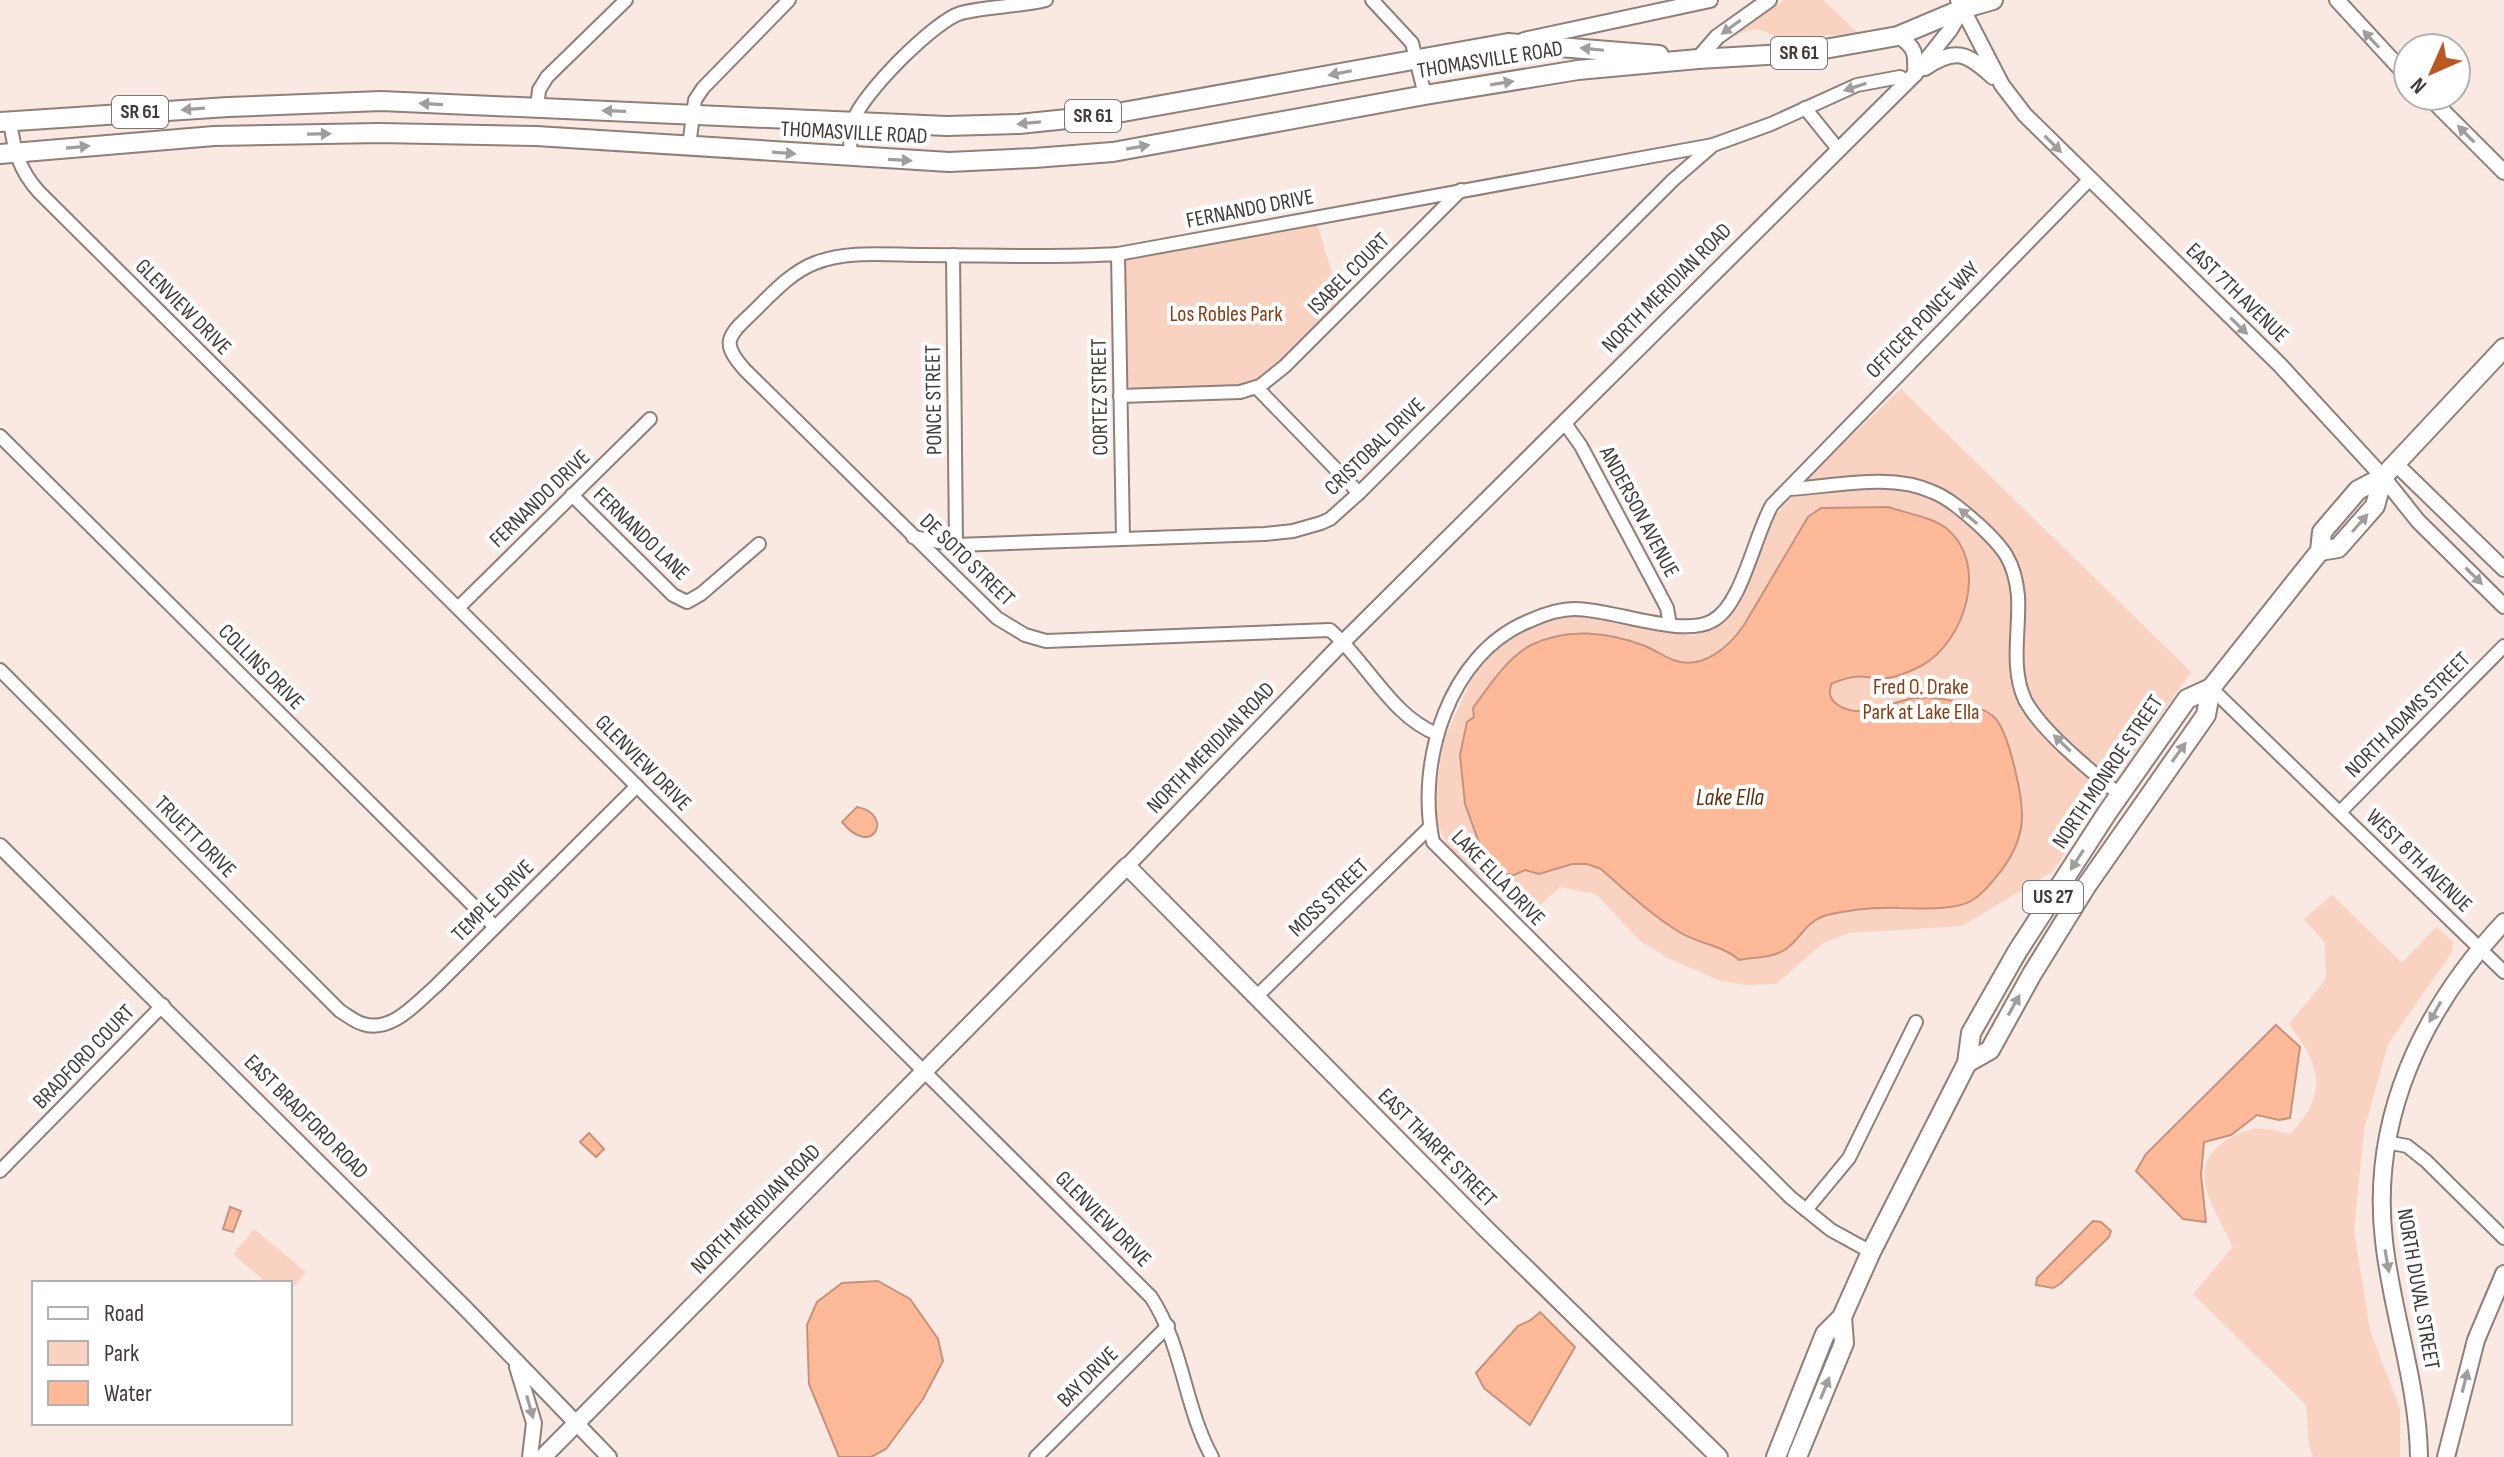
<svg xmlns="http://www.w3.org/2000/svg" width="2504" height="1457" viewBox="0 0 2504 1457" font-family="'Sofia Sans Condensed',sans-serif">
  <rect width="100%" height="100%" fill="#fae9e2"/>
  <g fill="#f9d2c1">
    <path d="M 1784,0 L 1823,0 L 1859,34 L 1777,38 C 1761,27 1752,27 1735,36 L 1733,32 Z"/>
    <path d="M 1317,224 L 1341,302 L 1273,371 L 1249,386 L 1134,390 L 1126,384 L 1124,257 Z"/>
    <path d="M 1901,389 L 2191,672 L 2052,872 L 1962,926 L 1849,933 L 1823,943 L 1776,984 L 1746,985 L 1718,980 L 1666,957 L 1640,941 L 1596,894 L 1560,887 L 1527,917 L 1451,851 L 1436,821 L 1434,804 L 1444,739 L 1477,668 L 1495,647 L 1521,629 L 1548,620 L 1587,614 L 1693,636 L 1720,625 L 1738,605 L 1772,519 L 1818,467 Z"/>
    <path d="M 2332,895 L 2402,963 L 2436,927 L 2453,942 L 2452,952 L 2388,1044 L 2364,1130 L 2354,1230 L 2370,1331 L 2400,1409 L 2400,1457 L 2313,1457 L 2309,1445 L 2306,1405 L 2193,1294 L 2233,1247 C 2225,1231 2205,1195 2204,1178 C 2202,1152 2231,1133 2253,1129 C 2264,1127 2279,1132 2290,1134 C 2330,1093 2320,1065 2289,1024 L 2326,979 L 2325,943 L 2304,919 Z"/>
    <path d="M 254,1229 L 306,1272 L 290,1291 L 290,1283 L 267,1283 L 233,1254 Z"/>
  </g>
  <g fill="#feb999" stroke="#c5937c" stroke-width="2">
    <path d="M 1888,507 C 1906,513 1931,517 1946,528 C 1990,563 1965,642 1921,666 C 1909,672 1893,679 1879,679 C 1871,679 1876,678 1867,677 C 1855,675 1842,679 1831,684 C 1829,693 1829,699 1838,705 C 1862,721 1889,702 1914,698 C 1934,696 1980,703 1995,718 C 2009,733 2022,794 2022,816 C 2022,837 2013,855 2001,871 C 1992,882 1983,894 1971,901 C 1953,911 1919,908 1899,908 C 1877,907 1849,910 1827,915 C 1806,921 1802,937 1786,949 C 1773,958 1754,957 1739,960 C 1724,946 1700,944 1681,933 C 1652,916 1626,891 1601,869 L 1587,864 L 1572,864 L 1539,874 L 1525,870 L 1514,875 L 1502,873 L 1491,866 L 1480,845 L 1465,804 L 1460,755 L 1467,722 L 1474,717 L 1473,708 C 1489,686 1507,658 1531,645 C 1567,627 1609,632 1645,646 C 1655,650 1663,656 1673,660 C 1702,671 1729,647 1744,625 L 1808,517 L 1821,508 Z"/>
    <path d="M 857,807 C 895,814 873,860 842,822 Z"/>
    <path d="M 2276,1025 L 2300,1047 L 2290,1118 L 2279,1120 L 2257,1115 L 2231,1135 L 2204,1142 L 2201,1175 L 2206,1222 L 2183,1219 L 2136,1171 L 2146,1154 Z"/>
    <path d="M 589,1133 L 604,1149 L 596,1157 L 580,1142 Z"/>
    <path d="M 230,1207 L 241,1211 L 233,1232 L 223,1229 Z"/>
    <path d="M 2093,1221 L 2101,1222 L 2111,1231 L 2109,1237 L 2060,1284 L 2053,1288 L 2036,1285 L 2037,1278 Z"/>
    <path d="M 878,1281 L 910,1299 L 938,1339 L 943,1361 L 923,1399 L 886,1449 L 871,1457 L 839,1457 L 809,1384 L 807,1325 L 817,1302 L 842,1283 Z"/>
    <path d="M 1540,1312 L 1575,1347 L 1530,1425 L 1484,1388 L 1476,1373 L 1518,1326 L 1531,1320 Z"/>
  </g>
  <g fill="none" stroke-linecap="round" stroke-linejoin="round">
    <defs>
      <g id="minor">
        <path d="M 1372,0 L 1412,43 L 1425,95"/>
        <path d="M 537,108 L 539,90 L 547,77 L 626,0"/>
        <path d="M 1805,108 L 1838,149"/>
        <path d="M 10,121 C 14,150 19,170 39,192 L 1151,1297 C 1183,1346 1184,1406 1212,1457"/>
        <path d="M 689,146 L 695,100 L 703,88 L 789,0"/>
        <path d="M 850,157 C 851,146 849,131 853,121 C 862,94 934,21 961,13 C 988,6 1018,7 1046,0"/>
        <path d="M 1118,254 L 1123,539"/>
        <path d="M 953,255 L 956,545"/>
        <path d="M 1257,388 L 1359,493"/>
        <path d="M 1120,396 L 1240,392 L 1260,386 L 1285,366 L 1461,190"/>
        <path d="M 1564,422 L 1581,446 L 1656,587 L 1667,608 L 1670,625"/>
        <path d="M 0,436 L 495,927"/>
        <path d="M 1788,489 C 1833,487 1890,472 1933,492 C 1950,499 1964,512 1978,524 C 2003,547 2015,561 2018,596 C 2020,630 2010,668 2025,700 C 2042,732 2091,771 2120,795"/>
        <path d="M 572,495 L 673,595 L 687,602 L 701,594 L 759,544"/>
        <path d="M 913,537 L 956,545 L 1265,534 L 1293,531 L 1321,523 L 1330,519 L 1359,493 L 1673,180 L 1711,147"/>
        <path d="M 458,608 L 650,419"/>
        <path d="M 0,670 L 340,1011 C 347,1015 355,1022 363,1024 C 392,1033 416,1003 436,986 L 637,786"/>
        <path d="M 2211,688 L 2504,972"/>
        <path d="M 1437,734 C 1391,716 1367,662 1330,630 L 1046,641 L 1025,635 L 997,618 L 745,370 C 723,345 725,338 749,316 C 769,297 789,273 815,263 C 848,250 888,255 923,255 C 988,255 1053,258 1118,254 L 1713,145 L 1771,124 L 1857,85 L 1900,77 L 1907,82"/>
        <path d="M 2340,812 L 2504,646"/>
        <path d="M 1256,997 L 1430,827"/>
        <path d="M 2386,1142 L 2407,1146 L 2426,1161 L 2504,1238"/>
        <path d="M 0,1171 L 163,1005"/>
        <path d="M 1806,1210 L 1849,1158 L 1916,1022"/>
        <path d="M 1871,1252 L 1831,1230 L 1790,1197 L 1433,842 C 1416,763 1448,654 1529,621 C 1544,614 1559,609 1575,609 C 1613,609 1681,638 1712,621 C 1742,606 1754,536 1772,505 L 2089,180"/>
        <path d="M 1036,1457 L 1168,1326"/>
      </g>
      <g id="tertiary">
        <path d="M 1958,0 L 2002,85 L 2025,115 L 2279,364 L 2383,477 L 2418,521 L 2504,606"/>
        <path d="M 2337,0 L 2408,77"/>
        <path d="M 1898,36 C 1916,47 1916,54 1915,74"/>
        <path d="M 1524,40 L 1710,0"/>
        <path d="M 1698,59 L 1717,37 L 1769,0"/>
        <path d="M 1925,68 C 1956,47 1967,53 1993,77"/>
        <path d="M 2428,96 L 2504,172"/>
        <path d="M 2396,464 L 2504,569"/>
        <path d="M 0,846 L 465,1308 L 609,1457"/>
        <path d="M 1127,866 L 1343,642 L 1915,74 L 1950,30 L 1962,9"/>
        <path d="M 517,1367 L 534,1423 L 530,1457"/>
      </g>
      <g id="secondary">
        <path d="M 543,1457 L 1127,866 L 1485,1228 L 1719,1457"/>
        <path d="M 2419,1457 C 2418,1383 2392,1314 2384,1241 C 2370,1119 2422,1010 2504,922"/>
        <path d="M 2446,1457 L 2476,1340 L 2504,1274"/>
      </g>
      <g id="primary">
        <path d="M 0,122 L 228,107 L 381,101 L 947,126 L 1019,124 L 1106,115 L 1508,43 L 1659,55"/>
        <path d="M 0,154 L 214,136 L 379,133 L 536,136 L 949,162 L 1034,158 L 1113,152 L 1425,95 L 1578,70 L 1698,59 L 1802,53 L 1898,36 L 1962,9 L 1993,0"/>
        <path d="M 2320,551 L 2338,548 L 2375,506 L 2383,477"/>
        <path d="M 1967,1063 L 1990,1050 L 2032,974 L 2087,885 L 2206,715 L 2211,688 L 2320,551 L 2322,532 L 2358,490 L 2383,477 L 2504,348"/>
        <path d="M 1776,1457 L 1825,1334 L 1842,1317 L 1871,1252 L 1967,1063 L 1971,1033 L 2017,952 L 2107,813 L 2187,699 L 2211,688"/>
        <path d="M 1797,1457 L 1844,1343 L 1842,1317"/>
      </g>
    </defs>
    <use href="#minor" stroke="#8e7f79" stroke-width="16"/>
    <use href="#tertiary" stroke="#8e7f79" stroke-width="18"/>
    <use href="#secondary" stroke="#8e7f79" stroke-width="20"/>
    <use href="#primary" stroke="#8e7f79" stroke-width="22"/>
    <use href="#minor" stroke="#fff" stroke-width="12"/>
    <use href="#tertiary" stroke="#fff" stroke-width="14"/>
    <use href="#secondary" stroke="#fff" stroke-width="16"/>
    <use href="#primary" stroke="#fff" stroke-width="18"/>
  </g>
  <defs><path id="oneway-solid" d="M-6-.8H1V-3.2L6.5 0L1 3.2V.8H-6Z" transform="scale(2)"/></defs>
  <g fill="#a09d9c">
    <use href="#oneway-solid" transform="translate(1731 27) rotate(144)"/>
    <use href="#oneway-solid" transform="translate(2371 39) rotate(-133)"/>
    <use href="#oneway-solid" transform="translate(1592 49) rotate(-174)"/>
    <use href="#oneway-solid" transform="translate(1340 73) rotate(169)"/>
    <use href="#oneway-solid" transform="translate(1502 83) rotate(-9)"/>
    <use href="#oneway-solid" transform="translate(1855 87) rotate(162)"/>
    <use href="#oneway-solid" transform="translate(431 104) rotate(-177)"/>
    <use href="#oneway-solid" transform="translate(193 109) rotate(176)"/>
    <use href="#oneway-solid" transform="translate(614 111) rotate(-178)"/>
    <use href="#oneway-solid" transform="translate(1029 123) rotate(175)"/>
    <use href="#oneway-solid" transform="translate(319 134) rotate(-1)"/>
    <use href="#oneway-solid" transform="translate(2466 134) rotate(-135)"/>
    <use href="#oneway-solid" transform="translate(2053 144) rotate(45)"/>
    <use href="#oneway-solid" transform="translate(78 147) rotate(-5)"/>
    <use href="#oneway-solid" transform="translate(1138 147) rotate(-10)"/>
    <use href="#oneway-solid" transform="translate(784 153) rotate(4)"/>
    <use href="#oneway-solid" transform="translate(900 160) rotate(3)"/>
    <use href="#oneway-solid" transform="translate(2239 326) rotate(44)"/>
    <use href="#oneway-solid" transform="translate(1968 516) rotate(-140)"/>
    <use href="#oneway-solid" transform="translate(2360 523) rotate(-49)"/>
    <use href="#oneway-solid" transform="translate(2474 576) rotate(45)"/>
    <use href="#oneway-solid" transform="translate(2062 743) rotate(-136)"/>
    <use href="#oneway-solid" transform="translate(2179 752) rotate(-54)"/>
    <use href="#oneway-solid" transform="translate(2077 860) rotate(123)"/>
    <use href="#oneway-solid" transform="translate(2014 1005) rotate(-61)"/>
    <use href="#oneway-solid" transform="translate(2435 1012) rotate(119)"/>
    <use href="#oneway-solid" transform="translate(2387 1261) rotate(80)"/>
    <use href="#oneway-solid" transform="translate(2465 1381) rotate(-76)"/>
    <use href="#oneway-solid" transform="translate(1825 1388) rotate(-68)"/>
    <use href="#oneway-solid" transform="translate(530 1407) rotate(74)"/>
  </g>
  <g text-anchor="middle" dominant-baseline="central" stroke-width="8" stroke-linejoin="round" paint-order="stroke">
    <g fill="#fff" stroke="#7a7674" stroke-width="2">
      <rect x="1771" y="37" width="56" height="32" rx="6"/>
      <rect x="112" y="96" width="56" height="32" rx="6"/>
      <rect x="1065" y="100" width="56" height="32" rx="6"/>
      <rect x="2023" y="881" width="60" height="32" rx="6"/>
    </g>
    <g font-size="20" font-weight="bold" fill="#413b38">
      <text x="1799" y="53">SR 61</text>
      <text x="140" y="112">SR 61</text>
      <text x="1093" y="116">SR 61</text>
      <text x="2053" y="897">US 27</text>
    </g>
    <g font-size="22" fill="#413b38" stroke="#fff">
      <text transform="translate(1490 60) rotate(-9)">THOMASVILLE ROAD</text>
      <text transform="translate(854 133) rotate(3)">THOMASVILLE ROAD</text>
      <text transform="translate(1250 209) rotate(-11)">FERNANDO DRIVE</text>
      <text transform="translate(1349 274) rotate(-45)">ISABEL COURT</text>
      <text transform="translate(1667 288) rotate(-45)">NORTH MERIDIAN ROAD</text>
      <text transform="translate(2237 293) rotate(44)">EAST 7TH AVENUE</text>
      <text transform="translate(183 307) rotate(45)">GLENVIEW DRIVE</text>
      <text transform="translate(1923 320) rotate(-46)">OFFICER PONCE WAY</text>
      <text transform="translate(1100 397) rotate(-91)">CORTEZ STREET</text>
      <text transform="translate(934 400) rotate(-91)">PONCE STREET</text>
      <text transform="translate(1375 447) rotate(-44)">CRISTOBAL DRIVE</text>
      <text transform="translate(540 499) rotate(-44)">FERNANDO DRIVE</text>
      <text transform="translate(1639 512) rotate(62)">ANDERSON AVENUE</text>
      <text transform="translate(641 534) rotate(44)">FERNANDO LANE</text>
      <text transform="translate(967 560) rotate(44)">DE SOTO STREET</text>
      <text transform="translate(261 667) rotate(45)">COLLINS DRIVE</text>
      <text transform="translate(2408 715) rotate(-45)">NORTH ADAMS STREET</text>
      <text transform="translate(1211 748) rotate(-46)">NORTH MERIDIAN ROAD</text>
      <text transform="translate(643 763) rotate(45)">GLENVIEW DRIVE</text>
      <text transform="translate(2108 772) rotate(-56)">NORTH MONROE STREET</text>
      <text transform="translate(195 837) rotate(45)">TRUETT DRIVE</text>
      <text transform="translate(2419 861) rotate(44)">WEST 8TH AVENUE</text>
      <text transform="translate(1498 878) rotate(46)">LAKE ELLA DRIVE</text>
      <text transform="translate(1329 898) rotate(-44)">MOSS STREET</text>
      <text transform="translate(493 901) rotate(-45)">TEMPLE DRIVE</text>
      <text transform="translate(84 1057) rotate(-46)">BRADFORD COURT</text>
      <text transform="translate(306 1117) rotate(45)">EAST BRADFORD ROAD</text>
      <text transform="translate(1437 1148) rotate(45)">EAST THARPE STREET</text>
      <text transform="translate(756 1209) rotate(-45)">NORTH MERIDIAN ROAD</text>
      <text transform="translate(1103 1219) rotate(45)">GLENVIEW DRIVE</text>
      <text transform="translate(2418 1289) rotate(80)">NORTH DUVAL STREET</text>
      <text transform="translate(1088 1377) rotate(-45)">BAY DRIVE</text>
    </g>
    <g font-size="22" fill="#883d12" stroke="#fff">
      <text x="1226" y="314">Los Robles Park</text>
      <text x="1921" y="687">Fred O. Drake<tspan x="1921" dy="25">Park at Lake Ella</tspan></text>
    </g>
    <g font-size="24" font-style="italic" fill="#642f12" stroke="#fff">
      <text x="1730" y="797">Lake Ella</text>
    </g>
  </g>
  <rect x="32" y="1281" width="260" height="144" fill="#ffffff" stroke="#b3b1af" stroke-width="2"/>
  <rect x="48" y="1307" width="40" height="12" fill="#ffffff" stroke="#b3b1af" stroke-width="2"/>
  <text x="104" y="1321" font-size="24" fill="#413b38">Road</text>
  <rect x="48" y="1341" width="40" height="24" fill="#f9d2c1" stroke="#b3b1af" stroke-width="2"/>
  <text x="104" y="1361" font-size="24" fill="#413b38">Park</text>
  <rect x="48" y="1381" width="40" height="24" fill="#feb999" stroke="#b3b1af" stroke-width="2"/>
  <text x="104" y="1401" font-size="24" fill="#413b38">Water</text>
  <g transform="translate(2432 72) rotate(225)"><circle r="38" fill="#ffffff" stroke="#b3b1af" stroke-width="2"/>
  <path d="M0-6L14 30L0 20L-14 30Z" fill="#bb5720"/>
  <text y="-12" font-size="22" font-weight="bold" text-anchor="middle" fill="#413b38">N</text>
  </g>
</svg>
